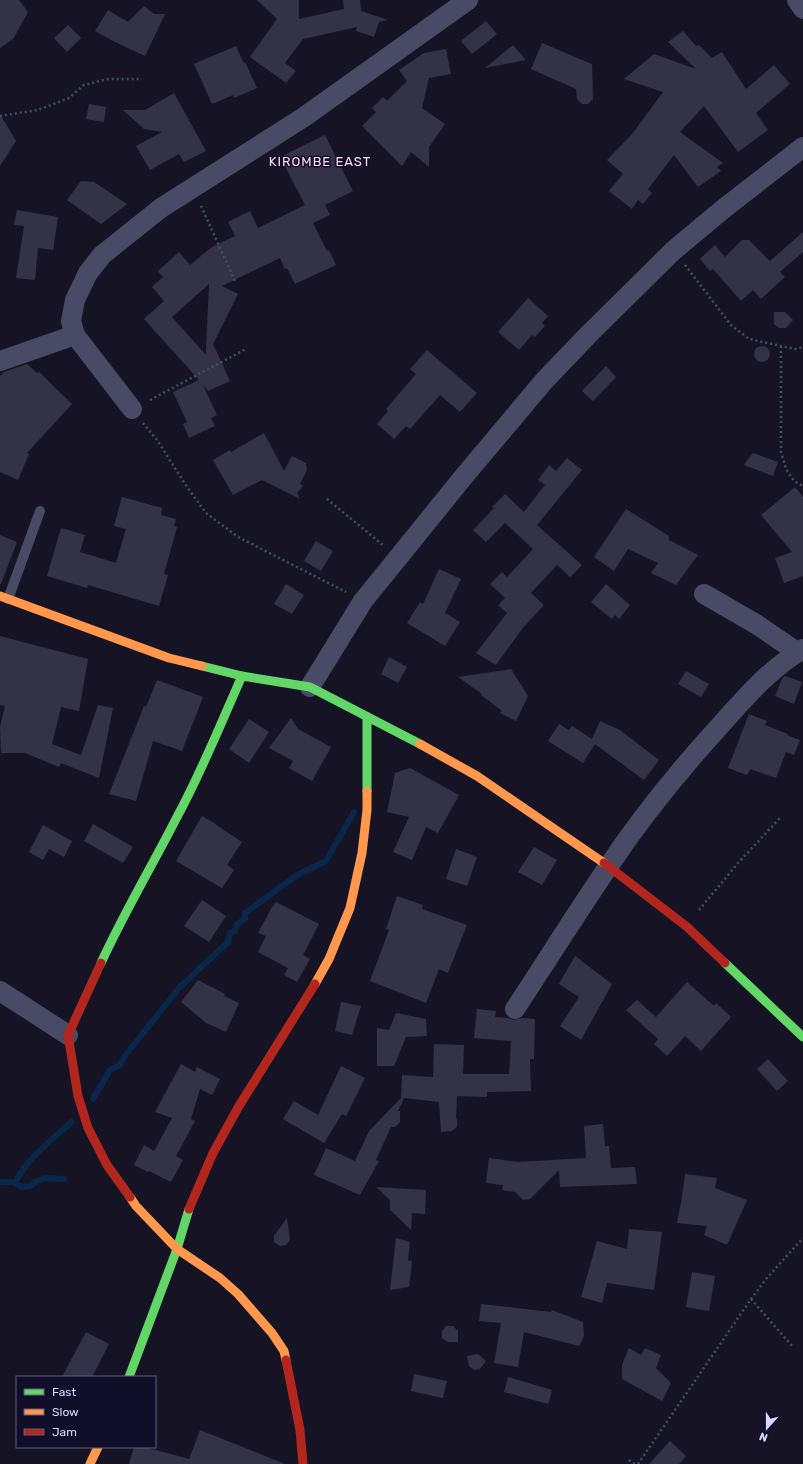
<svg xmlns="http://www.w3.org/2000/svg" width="803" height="1464" viewBox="0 0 803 1464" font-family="Rubik,sans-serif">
  <rect width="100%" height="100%" fill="#161424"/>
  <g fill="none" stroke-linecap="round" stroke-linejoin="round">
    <g stroke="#09264b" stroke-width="6">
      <path d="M 93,1099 L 110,1070 L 120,1065 L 124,1057 L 179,988 L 228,942 L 230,933 L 235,931 L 237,924 L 245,919 L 245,913 L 297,875 L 326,861 L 354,812"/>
      <path d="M 0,1182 L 13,1182 L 22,1187 L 30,1186 L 37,1181 L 46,1178 L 64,1179"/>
      <path d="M 15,1183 C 27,1158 51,1141 71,1122"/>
    </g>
  </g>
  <g fill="#343246" fill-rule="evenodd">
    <path d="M 0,0 L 19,0 L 28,12 L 13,39 L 0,48 Z"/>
    <path d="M 257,0 L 299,0 L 299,19 L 344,9 L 343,0 L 360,0 L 361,11 L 388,20 L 379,22 L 374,37 L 356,31 L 357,27 L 303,39 L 285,63 L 296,71 L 286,83 L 250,57 L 277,19 Z"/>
    <path d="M 144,6 L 154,14 L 165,14 L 145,56 L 115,42 L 95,31 L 108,10 L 128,22 Z"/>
    <path d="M 486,21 L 497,34 L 472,54 L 461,41 Z"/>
    <path d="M 68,25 L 81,38 L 67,52 L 54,38 Z"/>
    <path d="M 683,31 L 696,46 L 699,45 L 712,58 L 722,52 L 746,89 L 774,65 L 790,84 L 756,113 L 768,130 L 738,152 L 704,106 L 680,132 L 723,163 L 717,167 L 721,171 L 698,187 L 674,155 L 648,189 L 652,193 L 643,204 L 638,200 L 632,209 L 609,191 L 623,174 L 607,160 L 633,133 L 663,92 L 624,79 L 654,54 L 696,69 L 668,42 Z"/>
    <path d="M 542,43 L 592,64 L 593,99 L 588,104 L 582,104 L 577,99 L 576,89 L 531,69 Z"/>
    <path d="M 513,45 L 526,60 L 485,68 Z"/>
    <path d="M 236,46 L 244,64 L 245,62 L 257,88 L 234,98 L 233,95 L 212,104 L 194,64 Z"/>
    <path d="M 446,49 L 451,74 L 429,78 L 422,108 L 445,124 L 429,147 L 429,167 L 411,152 L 402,166 L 362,126 L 376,112 L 372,108 L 383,97 L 387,101 L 407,81 L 399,70 L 424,53 Z"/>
    <path d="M 174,93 L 206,151 L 184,162 L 179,154 L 150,170 L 136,146 L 162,132 L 144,129 L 123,110 L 145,110 Z"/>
    <path d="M 89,104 L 106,107 L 104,122 L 86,119 Z"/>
    <path d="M 0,114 L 16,141 L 0,166 Z"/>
    <path d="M 325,135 L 353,191 L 325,205 L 330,215 L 313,223 L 327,251 L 329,250 L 336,265 L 295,284 L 287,268 L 285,269 L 280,258 L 222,286 L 238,294 L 213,344 L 230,381 L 208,391 L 203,385 L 217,415 L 211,418 L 215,426 L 189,438 L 183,424 L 187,422 L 173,392 L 199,380 L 144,319 L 164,301 L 152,287 L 163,277 L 158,271 L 179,252 L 190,265 L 212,247 L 235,236 L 228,222 L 250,211 L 258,228 L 305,205 L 280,157 ZM 209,284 L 206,350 L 206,355 L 172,317 Z"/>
    <path d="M 81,181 L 94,182 L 127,204 L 101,224 L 67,200 Z"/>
    <path d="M 17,210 L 58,217 L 53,250 L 38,248 L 35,280 L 16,278 L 24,226 L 14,225 Z"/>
    <path d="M 803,232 L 803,252 L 780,272 L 785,277 L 761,299 L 753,290 L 741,301 L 713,269 L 710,271 L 700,259 L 715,245 L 725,257 L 742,240 L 749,240 L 770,261 Z"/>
    <path d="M 528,298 L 548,316 L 542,323 L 545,326 L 535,337 L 532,335 L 519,350 L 498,332 Z"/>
    <path d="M 774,312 L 785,312 L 793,320 L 786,328 L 779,328 L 774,324 Z"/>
    <circle cx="762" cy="354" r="8"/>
    <path d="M 427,350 L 477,393 L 460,412 L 440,395 L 410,429 L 406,426 L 394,439 L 377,424 L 388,411 L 386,409 L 416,374 L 410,369 Z"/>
    <path d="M 27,364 L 37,373 L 39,372 L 72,404 L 27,453 L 29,454 L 18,480 L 0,472 L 0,376 L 4,372 Z"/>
    <path d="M 606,366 L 616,377 L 593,401 L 582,391 Z"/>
    <path d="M 264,433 L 284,471 L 292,456 L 306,463 L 307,470 L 300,484 L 303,486 L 297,493 L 300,499 L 262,480 L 233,495 L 213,460 L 230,450 L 231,452 Z"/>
    <path d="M 753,453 L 778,462 L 773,476 L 744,465 Z"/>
    <path d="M 567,458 L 582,470 L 537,525 L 582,565 L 570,577 L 557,565 L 531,593 L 544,605 L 522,629 L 496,665 L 476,653 L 507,613 L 498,605 L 505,598 L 490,584 L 502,572 L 507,577 L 533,549 L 505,523 L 486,542 L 473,530 L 494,508 L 492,507 L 505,494 L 524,512 L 545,485 L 538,480 L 549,465 L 556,471 Z"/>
    <path d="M 795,487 L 803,497 L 803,576 L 784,583 L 775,558 L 792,552 L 761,515 Z"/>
    <path d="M 122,497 L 162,508 L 161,515 L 176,519 L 174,526 L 177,527 L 164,574 L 168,575 L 159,606 L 88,585 L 87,588 L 47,576 L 61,528 L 85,535 L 80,552 L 116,563 L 126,529 L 114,526 Z"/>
    <path d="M 626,509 L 669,536 L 669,540 L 698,555 L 676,585 L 651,573 L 658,563 L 628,549 L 614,571 L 594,557 Z"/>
    <path d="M 0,535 L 17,542 L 1,584 L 0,584 Z"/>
    <path d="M 316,541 L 333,551 L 321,571 L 304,561 Z"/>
    <path d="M 439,569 L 461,579 L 445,613 L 460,622 L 445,646 L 407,623 L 420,602 L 423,604 Z"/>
    <path d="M 286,584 L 304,595 L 292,614 L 274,604 Z"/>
    <path d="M 606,584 L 630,605 L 619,619 L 615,615 L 612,619 L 591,602 Z"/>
    <path d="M 0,636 L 88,659 L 79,711 L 61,707 L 52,744 L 81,755 L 98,705 L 113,708 L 99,778 L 61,763 L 59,767 L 25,753 L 1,753 L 0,727 L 5,706 L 0,705 Z"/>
    <path d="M 389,657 L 407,667 L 398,683 L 381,674 Z"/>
    <path d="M 511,669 L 528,696 L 516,721 L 500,713 L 502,711 L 481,695 L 482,694 L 458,677 Z"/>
    <path d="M 686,671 L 709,684 L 701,697 L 678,684 Z"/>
    <path d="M 785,676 L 802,682 L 794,704 L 775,696 L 782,679 Z"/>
    <path d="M 157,680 L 203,697 L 182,751 L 153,741 L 136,801 L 109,794 L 144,706 L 146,707 Z"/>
    <path d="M 749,714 L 767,721 L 765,725 L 788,734 L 787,735 L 800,740 L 794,755 L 786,752 L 776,778 L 750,769 L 747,775 L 728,768 Z"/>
    <path d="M 291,718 L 298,729 L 331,747 L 312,781 L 289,768 L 293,761 L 269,748 Z"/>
    <path d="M 249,719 L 269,732 L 249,763 L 229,749 Z"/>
    <path d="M 600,721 L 620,730 L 659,760 L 644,780 L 595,744 L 583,763 L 548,741 L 559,724 L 569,730 L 572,726 L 592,739 Z"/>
    <path d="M 410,768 L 459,795 L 438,833 L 426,827 L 412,860 L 393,852 L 409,817 L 387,812 L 395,773 Z"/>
    <path d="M 202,816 L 216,824 L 216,825 L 242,842 L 227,865 L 234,870 L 222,888 L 176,861 Z"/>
    <path d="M 93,824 L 133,847 L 123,863 L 84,841 Z"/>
    <path d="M 43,825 L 72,841 L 64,857 L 49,849 L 43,860 L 29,852 Z"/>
    <path d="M 534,847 L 557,860 L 542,885 L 518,872 Z"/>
    <path d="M 456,849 L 477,857 L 467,886 L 446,879 Z"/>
    <path d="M 397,896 L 423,905 L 422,909 L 467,925 L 448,973 L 439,969 L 426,1003 L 370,981 L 389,930 L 386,929 Z"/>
    <path d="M 202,900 L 226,916 L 209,942 L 184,926 Z"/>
    <path d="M 276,902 L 319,924 L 303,955 L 310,959 L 297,982 L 284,975 L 288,968 L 258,952 L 266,936 L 258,933 L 272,907 Z"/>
    <path d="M 575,956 L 612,984 L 581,1040 L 560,1026 L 579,997 L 559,984 Z"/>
    <path d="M 198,980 L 225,994 L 224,996 L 239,1003 L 226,1032 L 206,1023 L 181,1002 Z"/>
    <path d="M 687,982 L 714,1006 L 716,1003 L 731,1017 L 701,1051 L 685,1036 L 667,1056 L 654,1044 L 658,1039 L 626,1010 L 637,1000 L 656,1017 Z"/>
    <path d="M 341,1002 L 361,1006 L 352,1035 L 335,1031 Z"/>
    <path d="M 477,1009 L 496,1011 L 495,1017 L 508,1018 L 514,1020 L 521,1018 L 535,1019 L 534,1059 L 530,1059 L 531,1091 L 487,1092 L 487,1097 L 457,1096 L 456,1118 L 457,1120 L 457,1127 L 452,1131 L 441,1132 L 439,1102 L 404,1098 L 398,1111 L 400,1111 L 400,1122 L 395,1127 L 391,1127 L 376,1160 L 379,1161 L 360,1195 L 314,1175 L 326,1148 L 355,1161 L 369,1131 L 401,1098 L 402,1075 L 433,1077 L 434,1044 L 464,1045 L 463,1074 L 509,1074 L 511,1041 L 474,1038 Z"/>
    <path d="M 396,1013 L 426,1019 L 427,1036 L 406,1037 L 394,1066 L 377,1066 L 377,1028 L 389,1030 Z"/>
    <path d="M 768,1059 L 788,1081 L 777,1091 L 757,1069 Z"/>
    <path d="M 181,1064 L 195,1072 L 197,1067 L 220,1079 L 212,1095 L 200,1089 L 191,1119 L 195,1121 L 176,1156 L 183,1160 L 171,1182 L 149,1171 L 148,1172 L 134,1165 L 144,1145 L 154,1151 L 172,1118 L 155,1112 Z"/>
    <path d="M 341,1066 L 365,1078 L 346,1116 L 342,1114 L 324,1143 L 283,1119 L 294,1101 L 318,1115 Z"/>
    <path d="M 603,1124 L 605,1146 L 609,1146 L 611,1168 L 635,1167 L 637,1184 L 560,1187 L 559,1170 L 530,1199 L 523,1200 L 515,1192 L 502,1190 L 503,1185 L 486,1183 L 489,1158 L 518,1162 L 586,1158 L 584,1126 Z"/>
    <path d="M 685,1174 L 717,1178 L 715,1188 L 747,1200 L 727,1245 L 704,1235 L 707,1226 L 677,1223 L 682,1197 Z"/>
    <path d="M 376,1187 L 426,1190 L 425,1214 L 412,1213 L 411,1230 L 390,1210 L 390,1200 Z"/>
    <path d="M 287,1218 L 290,1240 L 286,1245 L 280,1246 L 274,1242 L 274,1236 Z"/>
    <path d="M 629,1229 L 662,1232 L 654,1290 L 607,1283 L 602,1303 L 581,1297 L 597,1241 L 627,1249 Z"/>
    <path d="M 396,1238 L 410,1242 L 408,1260 L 412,1261 L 409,1287 L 390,1290 Z"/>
    <path d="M 692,1272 L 715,1276 L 709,1311 L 686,1307 Z"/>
    <path d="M 481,1304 L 551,1312 L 552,1310 L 583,1322 L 584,1336 L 579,1346 L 524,1332 L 518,1367 L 494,1363 L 501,1323 L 479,1321 Z"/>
    <path d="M 446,1326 L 453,1326 L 458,1331 L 458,1342 L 447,1342 L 442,1338 L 442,1331 Z"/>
    <path d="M 86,1332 L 109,1344 L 92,1377 L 62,1377 Z"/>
    <path d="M 629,1348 L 641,1355 L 645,1348 L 661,1355 L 656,1368 L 671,1383 L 662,1401 L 622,1379 L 622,1365 Z"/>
    <path d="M 478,1354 L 486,1361 L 480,1369 L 474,1370 L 469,1366 L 467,1356 Z"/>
    <path d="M 414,1374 L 447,1381 L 443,1398 L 411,1391 Z"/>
    <path d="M 508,1377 L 552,1390 L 548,1404 L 504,1392 Z"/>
    <path d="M 200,1430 L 283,1463 L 283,1464 L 129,1464 L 134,1447 L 145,1447 L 189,1459 Z"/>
    <path d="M 670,1441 L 686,1456 L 679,1464 L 649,1464 Z"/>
  </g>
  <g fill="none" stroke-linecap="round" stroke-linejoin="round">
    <g stroke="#415160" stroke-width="2.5" stroke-dasharray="2 3" stroke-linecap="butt">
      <path d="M 0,116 L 38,110 L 69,98 L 84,85 L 108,79 L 142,79"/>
      <path d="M 201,206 L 235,281"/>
      <path d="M 685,265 L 731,325 L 749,339 L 795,349 L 803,347"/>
      <path d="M 781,346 L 781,452 L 786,469 L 794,481 L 803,486"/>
      <path d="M 150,400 L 246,349"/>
      <path d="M 143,423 L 157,440 L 187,487 L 206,513 L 238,537 L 346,592"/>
      <path d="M 327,499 L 384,546"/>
      <path d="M 699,910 L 738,863 L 780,818"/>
      <path d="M 751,1299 L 793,1347"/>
      <path d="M 629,1460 L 635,1464"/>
      <path d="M 638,1464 L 751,1299 L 766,1279 L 803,1238"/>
    </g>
    <path stroke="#494a65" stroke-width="10" d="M 8,599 L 40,511"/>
    <g stroke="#494a65" stroke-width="20">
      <path d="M 797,0 L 803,9"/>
      <path d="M 0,361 L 75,335"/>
      <path d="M 132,409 L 75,335 L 71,321 L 75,300 L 88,273 L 102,255 L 161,208 L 304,117 L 468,0"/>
      <path d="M 704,594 L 756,624 L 797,652"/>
      <path d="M 310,687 L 363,601 L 465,475 L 544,381 L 588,335 L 673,251 L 722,210 L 803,147"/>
      <path d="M 0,991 L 68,1035"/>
      <path d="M 515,1009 C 546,962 576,914 608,867 C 640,819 678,772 717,729 C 743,700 769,669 803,649"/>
    </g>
    <g stroke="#63d668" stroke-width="9">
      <path d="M 202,666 L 242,676 L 310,687 L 420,744"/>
      <path d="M 367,717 L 367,791"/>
      <path d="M 101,963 C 124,913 152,866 177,817 C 202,771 221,723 242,676"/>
      <path d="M 725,963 L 803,1037"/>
      <path d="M 129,1377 L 177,1249 L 189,1209"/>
    </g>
    <g stroke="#ff974d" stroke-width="9">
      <path d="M 0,596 L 169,658 L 202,666"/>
      <path d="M 420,744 L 477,776 L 604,863"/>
      <path d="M 315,984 L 329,959 L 350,908 L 362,853 L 367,810 L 367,791"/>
      <path d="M 130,1197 L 136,1206 L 177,1249 L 220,1278 L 238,1294 L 272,1333 L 284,1351 L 286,1360"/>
      <path d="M 90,1464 L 98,1447"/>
    </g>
    <g stroke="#b3261e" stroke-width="9">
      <path d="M 604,863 L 686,926 L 725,963"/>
      <path d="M 101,963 L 68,1035 L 78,1096 L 88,1128 L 107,1165 L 130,1197"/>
      <path d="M 189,1209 L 213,1153 L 239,1106 L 315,984"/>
      <path d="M 286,1360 L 300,1430 L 303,1464"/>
    </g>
  </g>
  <g text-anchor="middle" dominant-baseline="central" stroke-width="3" stroke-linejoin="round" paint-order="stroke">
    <g font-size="13" letter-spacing="1" fill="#ffd9f4" stroke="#110e2a">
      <text x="320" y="161">KIROMBE EAST</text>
    </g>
  </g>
  <rect x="16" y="1376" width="140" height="72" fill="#110e2a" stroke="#615e7f"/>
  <rect x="24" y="1389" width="20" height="6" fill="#63d668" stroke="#615e7f"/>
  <text x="52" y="1396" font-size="12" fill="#d8d7ff">Fast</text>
  <rect x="24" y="1409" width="20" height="6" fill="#ff974d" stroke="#615e7f"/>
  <text x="52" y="1416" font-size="12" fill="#d8d7ff">Slow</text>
  <rect x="24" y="1429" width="20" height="6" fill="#b3261e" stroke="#615e7f"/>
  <text x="52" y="1436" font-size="12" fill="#d8d7ff">Jam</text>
  <g transform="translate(767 1428) rotate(201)" stroke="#110e2a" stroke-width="3" paint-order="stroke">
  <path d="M0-3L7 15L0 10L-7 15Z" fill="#d8d7ff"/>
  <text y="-6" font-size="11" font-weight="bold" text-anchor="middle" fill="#d8d7ff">N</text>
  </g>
</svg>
